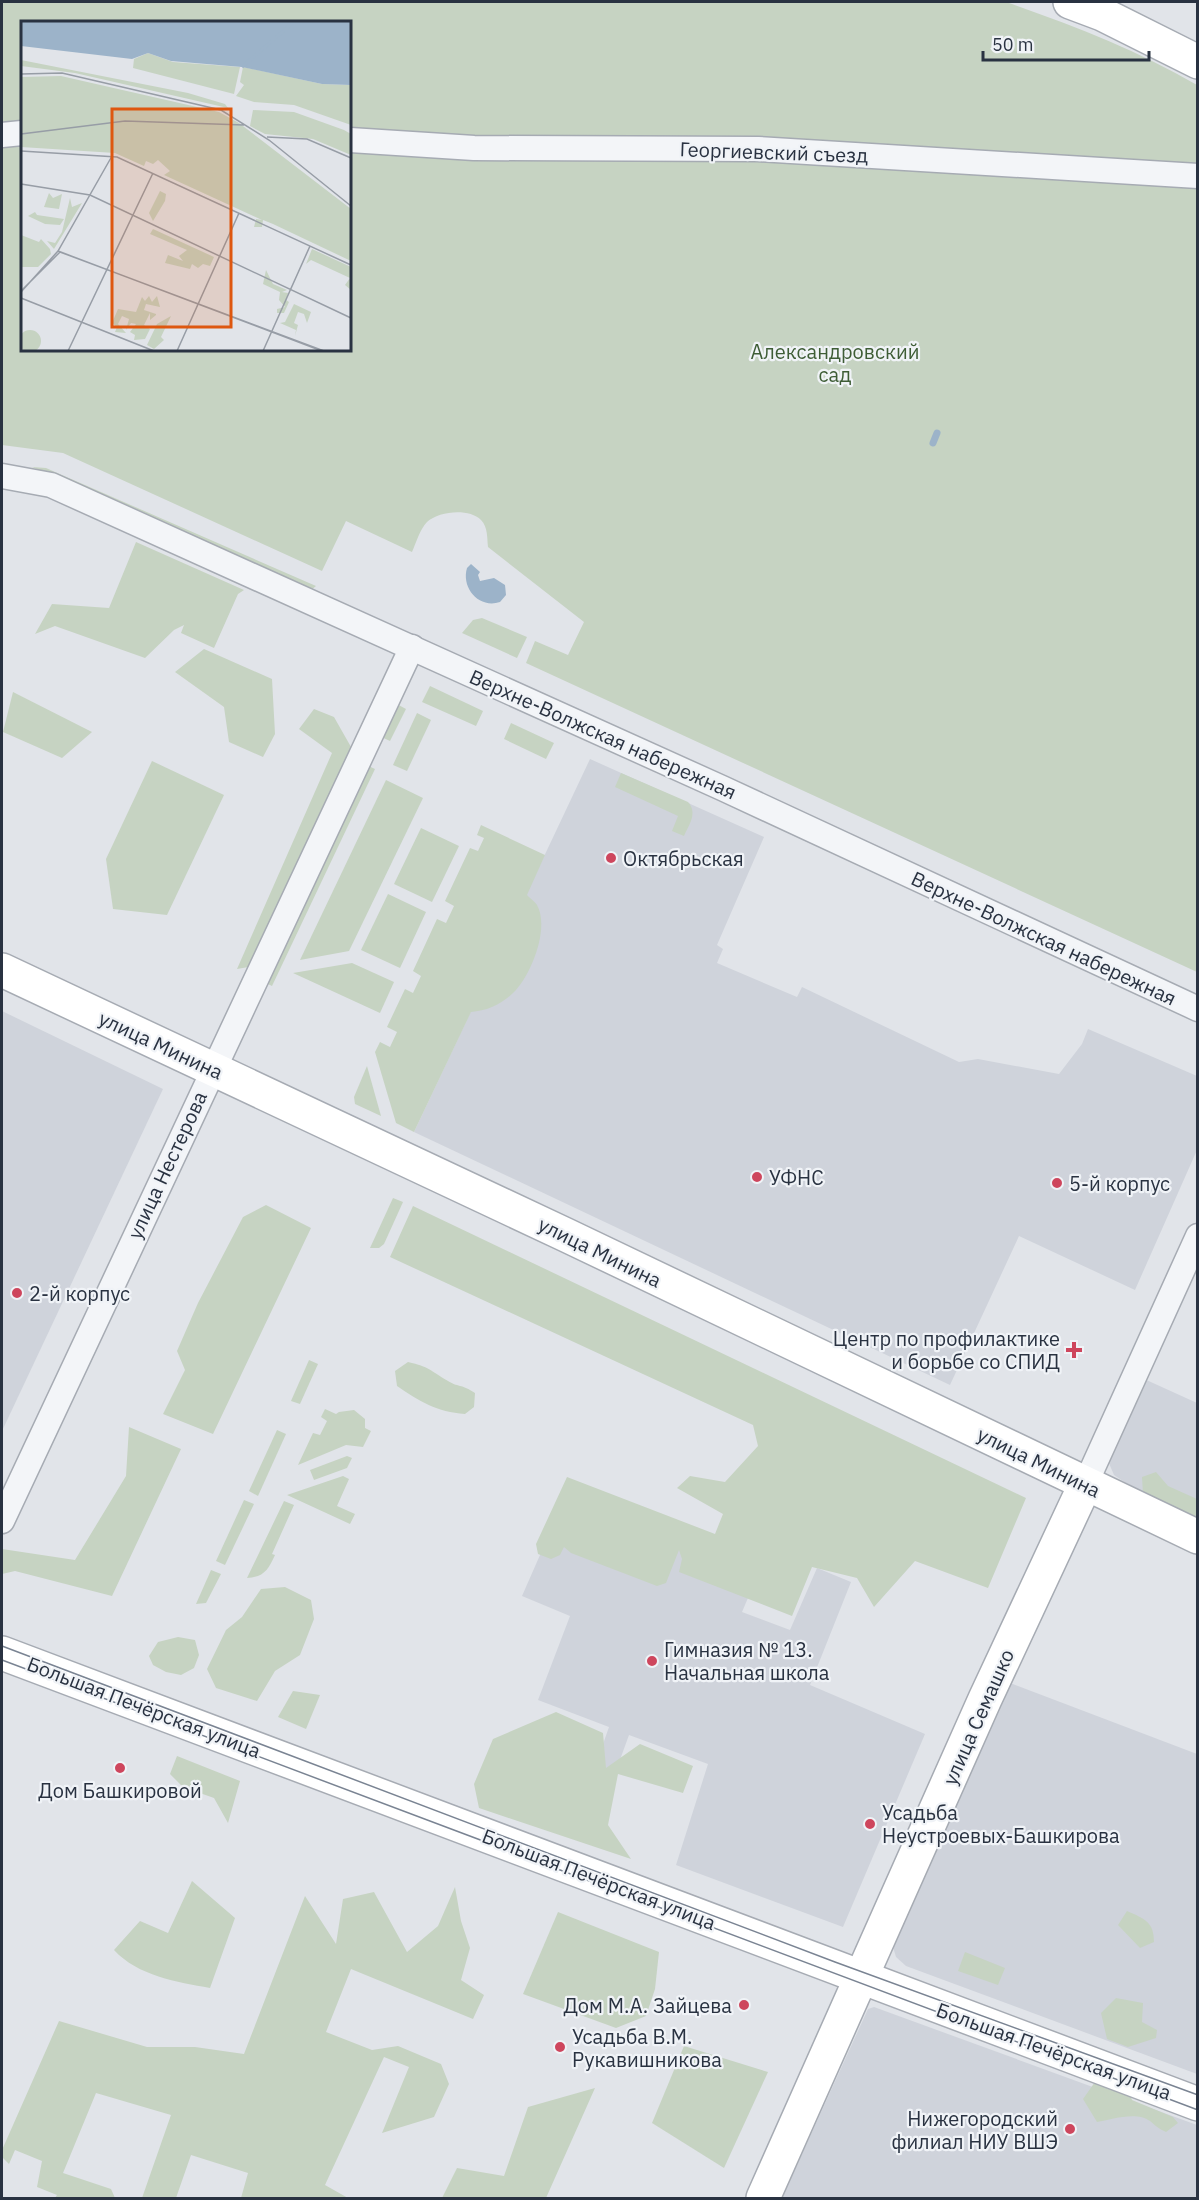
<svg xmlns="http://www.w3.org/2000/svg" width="1199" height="2200" viewBox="0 0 1199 2200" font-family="'IBM Plex Sans',sans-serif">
  <rect width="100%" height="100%" fill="#e1e4e9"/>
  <g fill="#cfd3db">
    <path d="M 590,759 L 764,837 L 717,945 L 723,949 L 717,963 L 797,997 L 802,987 L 959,1062 L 978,1059 L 1059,1074 L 1082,1044 L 1088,1029 L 1197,1076 L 1197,1150 L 1135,1290 L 1019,1236 L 950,1385 L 414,1132 Z"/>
    <path d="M 2,1011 L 163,1089 L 2,1431 Z"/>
    <path d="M 1142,1378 L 1197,1403 L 1197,1517 L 1126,1483 L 1114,1475 L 1108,1461 Z"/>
    <path d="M 569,1489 L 765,1558 L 742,1612 L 790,1630 L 817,1568 L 851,1582 L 810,1685 L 925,1734 L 843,1927 L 676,1865 L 708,1764 L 629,1735 L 593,1834 L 574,1827 L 609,1727 L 538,1700 L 570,1616 L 522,1596 Z"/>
    <path d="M 1010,1683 L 1197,1754 L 1197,2074 L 906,1966 L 896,1957 L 893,1947 L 896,1935 Z"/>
    <path d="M 874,2007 L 1197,2125 L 1197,2198 L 782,2198 L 868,2009 Z"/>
  </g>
  <g fill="#c6d3c2" fill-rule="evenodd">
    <path d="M 2,2 L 1006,2 C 1072,25 1137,50 1197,85 L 1197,972 L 526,663 L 535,641 L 568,655 L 584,622 L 488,547 C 487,538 488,527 481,520 C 469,508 439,511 427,522 C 420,529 416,543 412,552 L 346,521 L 322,571 L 63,453 L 2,445 ZM 22,22 L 350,22 L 350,350 L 22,350 Z"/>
    <path d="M 32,467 L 46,468 L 316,586 L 310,591 Z"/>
    <path d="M 136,542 L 244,590 L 238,594 L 214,648 L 181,633 L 184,625 L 174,630 L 145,658 L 55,626 L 35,634 L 52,604 L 109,608 Z"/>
    <path d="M 482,618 L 527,637 L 517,658 L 462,633 L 473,620 Z"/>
    <path d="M 204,649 L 272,679 L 275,734 L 263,757 L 229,742 L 224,707 L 175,672 Z"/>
    <path d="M 430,686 L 483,711 L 476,726 L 422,702 Z"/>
    <path d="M 13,692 L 92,732 L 62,758 L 3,732 Z"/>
    <path d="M 393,702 L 406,709 L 390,741 L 377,735 Z"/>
    <path d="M 314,709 L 334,717 L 355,754 L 254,966 L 237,969 L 332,753 L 299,729 Z"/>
    <path d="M 417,713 L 431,720 L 407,771 L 393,765 Z"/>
    <path d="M 511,723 L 554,743 L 546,759 L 504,739 Z"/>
    <path d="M 152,761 L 224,795 L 167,915 L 113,909 L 106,859 Z"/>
    <path d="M 364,764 L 375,769 L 272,986 L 260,980 Z"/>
    <path d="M 621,773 L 688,802 C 698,813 689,825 684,836 L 672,831 L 678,816 L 615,787 Z"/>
    <path d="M 386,780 L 423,798 L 349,951 L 300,960 Z"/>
    <path d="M 481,825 L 545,855 L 527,895 C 530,898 535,902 537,905 C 550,928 531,976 513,993 C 502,1004 487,1011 471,1012 L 414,1132 L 396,1123 L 375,1052 L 380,1042 L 390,1047 L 397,1032 L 387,1027 L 405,989 L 413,993 L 421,976 L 413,971 L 437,919 L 446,923 L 454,906 L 445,901 L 470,848 L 478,851 L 484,838 L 477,835 Z"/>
    <path d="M 421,828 L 459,846 L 432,902 L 394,884 Z"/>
    <path d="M 388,894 L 426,912 L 400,968 L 361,950 Z"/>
    <path d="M 352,963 L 394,982 L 380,1013 L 293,973 Z"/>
    <path d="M 367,1066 L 381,1116 L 355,1104 L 354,1097 Z"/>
    <path d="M 393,1198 L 403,1202 L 384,1244 L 379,1248 L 370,1248 Z"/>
    <path d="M 266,1205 L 311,1228 L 213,1434 L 163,1414 L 185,1370 L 177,1351 L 198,1303 L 243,1217 Z"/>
    <path d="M 413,1206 L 1026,1498 L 988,1588 L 915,1561 L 874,1607 L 857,1578 L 812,1567 L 792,1616 L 679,1572 L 682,1559 L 679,1550 L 666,1583 L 657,1586 L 571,1553 L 564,1547 L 560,1555 L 551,1559 L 538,1554 L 536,1544 L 567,1477 L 715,1534 L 723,1514 L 677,1488 L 690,1476 L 725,1482 L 758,1446 L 753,1425 L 390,1257 Z"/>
    <path d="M 309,1360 L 318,1364 L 300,1404 L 291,1401 Z"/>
    <path d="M 408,1362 C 430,1367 429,1370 448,1381 C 457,1387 462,1384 475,1393 L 474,1407 L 465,1414 C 437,1412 419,1401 397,1386 L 395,1371 Z"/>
    <path d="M 325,1409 L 336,1414 L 339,1412 L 354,1410 L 365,1419 L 365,1428 L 371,1431 L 363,1447 L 346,1445 L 298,1465 L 313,1433 L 320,1435 L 327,1421 L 321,1417 Z"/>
    <path d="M 129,1427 L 181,1449 L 112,1596 L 15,1571 L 2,1574 L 2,1549 L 75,1560 L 126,1476 Z"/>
    <path d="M 277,1430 L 286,1434 L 258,1496 L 249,1491 Z"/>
    <path d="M 347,1456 L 352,1458 L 347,1468 L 314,1480 L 310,1470 Z"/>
    <path d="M 1156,1472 L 1168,1486 L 1197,1499 L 1197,1520 L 1143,1494 L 1142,1477 Z"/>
    <path d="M 343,1476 L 349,1479 L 337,1506 L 355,1514 L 350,1524 L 287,1495 Z"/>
    <path d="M 244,1500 L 254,1504 L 225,1565 L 216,1561 Z"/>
    <path d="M 284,1501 L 294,1505 L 272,1554 L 275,1555 C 268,1570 264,1577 247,1578 Z"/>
    <path d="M 211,1570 L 221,1574 L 206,1603 L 196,1604 Z"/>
    <path d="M 285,1587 L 311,1600 L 314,1619 L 300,1655 L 275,1671 L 257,1701 L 216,1688 L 207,1669 L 226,1630 L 242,1617 L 261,1589 Z"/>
    <path d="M 178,1637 L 195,1640 L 199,1655 L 194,1668 L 181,1675 L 166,1672 L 153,1665 L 149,1656 L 158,1642 Z"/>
    <path d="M 293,1691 L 320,1695 L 306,1729 L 278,1717 Z"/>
    <path d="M 556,1712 L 603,1733 L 606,1768 L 640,1744 L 693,1766 L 683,1793 L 618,1774 L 608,1825 L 631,1859 L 479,1808 L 474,1784 L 493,1739 Z"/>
    <path d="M 177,1756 L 240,1781 L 228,1823 L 214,1798 L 183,1787 L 170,1774 Z"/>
    <path d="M 192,1881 L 235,1918 L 210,1988 C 177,1982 138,1976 114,1950 L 140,1921 L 168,1933 Z"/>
    <path d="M 455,1887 L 461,1921 L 470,1948 L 461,1980 L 484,1995 L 473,2019 L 351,1969 L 326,2032 L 372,2050 L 398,2046 L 441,2064 L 449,2084 L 434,2117 L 382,2133 L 409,2067 L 384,2057 L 325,2185 L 348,2198 L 241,2198 L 248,2173 L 191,2155 L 176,2198 L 142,2198 L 171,2115 L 96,2093 L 63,2173 L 111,2189 L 115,2198 L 55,2198 L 57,2195 L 37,2187 L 42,2161 L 15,2150 L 9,2164 L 2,2157 L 2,2150 L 59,2021 L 147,2047 L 195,2047 L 244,2054 L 305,1896 L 336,1944 L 343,1899 L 374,1892 L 407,1952 L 438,1926 Z"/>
    <path d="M 1127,1911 C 1145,1919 1154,1922 1154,1942 L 1140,1948 L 1118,1925 Z"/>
    <path d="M 558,1912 L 659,1952 L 655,1989 L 646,2016 L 616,2028 L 523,1994 Z"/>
    <path d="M 965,1952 L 1005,1968 L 998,1985 L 958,1971 Z"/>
    <path d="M 1116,1998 L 1143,2003 L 1142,2022 L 1157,2030 L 1156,2038 L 1128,2047 L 1107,2039 L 1101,2013 Z"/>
    <path d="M 684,2046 L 768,2072 L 724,2168 L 652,2123 Z"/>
    <path d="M 1095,2082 L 1127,2085 L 1132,2100 L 1173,2117 L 1178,2123 L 1166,2132 C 1159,2129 1156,2126 1150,2121 C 1137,2111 1112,2119 1097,2122 L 1083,2099 Z"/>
    <path d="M 595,2088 L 546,2198 L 442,2198 L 457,2168 L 504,2176 L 528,2107 Z"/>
  </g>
  <path fill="#9cb3c9" d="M 471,564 L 480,572 L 478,575 L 480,581 L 494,578 L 505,585 L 506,595 L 500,602 C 479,609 461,588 467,568 Z"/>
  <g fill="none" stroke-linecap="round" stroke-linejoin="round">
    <path stroke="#9cb3c9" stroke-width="7" d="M 933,443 L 937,433"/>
    <defs>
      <g id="street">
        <path d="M 2,135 L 22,133"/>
        <path d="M 350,140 L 474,148 L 758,149 L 1198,176"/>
        <path d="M 2,476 L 51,485 L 722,788 L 1198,1009"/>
        <path d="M 1085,1485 L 1198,1236"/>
        <path d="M 2,1521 L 412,647"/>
      </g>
      <g id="secondary">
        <path d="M 1070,2 L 1102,14 L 1198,62"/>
        <path d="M 2,970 L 566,1235 L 1198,1537"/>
        <path d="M 2,1653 L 1198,2104"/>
        <path d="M 763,2198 L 985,1699 L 1085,1485"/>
      </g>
    </defs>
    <use href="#street" stroke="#a6abb3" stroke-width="27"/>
    <use href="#secondary" stroke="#a6abb3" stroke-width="36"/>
    <use href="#street" stroke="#f3f5f8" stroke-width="24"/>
    <use href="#secondary" stroke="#fff" stroke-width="33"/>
    <g stroke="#7a8493" stroke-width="1.5">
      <path d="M 2,1646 L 835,1962 L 1198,2095"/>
      <path d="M 2,1660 L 1198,2110"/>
    </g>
  </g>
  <g fill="#ce465d" stroke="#f0f3f7" stroke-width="2">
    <circle cx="611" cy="858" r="6"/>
    <circle cx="757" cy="1177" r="6"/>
    <circle cx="1057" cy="1183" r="6"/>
    <circle cx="17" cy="1293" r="6"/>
    <path d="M1071 1341h6v6h6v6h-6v6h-6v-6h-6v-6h6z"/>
    <circle cx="652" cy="1661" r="6"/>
    <circle cx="120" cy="1768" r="6"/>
    <circle cx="870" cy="1824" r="6"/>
    <circle cx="744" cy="2005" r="6"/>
    <circle cx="560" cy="2047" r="6"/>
    <circle cx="1070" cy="2129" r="6"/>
  </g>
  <g text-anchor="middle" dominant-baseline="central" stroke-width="4.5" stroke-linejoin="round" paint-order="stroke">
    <g font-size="20" fill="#293241" stroke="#f0f3f7">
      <text transform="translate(774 152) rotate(2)">Георгиевский съезд</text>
      <text transform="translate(603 734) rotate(24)">Верхне-Волжская набережная</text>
      <text transform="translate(1044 938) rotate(25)">Верхне-Волжская набережная</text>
      <text transform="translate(161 1045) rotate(25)">улица Минина</text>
      <text transform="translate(167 1165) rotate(-65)">улица Нестерова</text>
      <text transform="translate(600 1252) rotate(26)">улица Минина</text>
      <text transform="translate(1039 1462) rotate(26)">улица Минина</text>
      <text transform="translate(144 1707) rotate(21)">Большая Печёрская улица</text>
      <text transform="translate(978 1717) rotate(-66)">улица Семашко</text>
      <text transform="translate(599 1879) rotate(21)">Большая Печёрская улица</text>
      <text transform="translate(1054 2051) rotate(20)">Большая Печёрская улица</text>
    </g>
    <g font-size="20" fill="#3e5d36" stroke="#f0f3f7">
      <text x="835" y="351">Александровский<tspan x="835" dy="23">сад</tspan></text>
    </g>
    <g font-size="20" fill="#293241" stroke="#f0f3f7" text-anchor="start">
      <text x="623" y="858">Октябрьская</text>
      <text x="769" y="1177">УФНС</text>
      <text x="1069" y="1183">5-й корпус</text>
      <text x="29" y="1293">2-й корпус</text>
      <text x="1060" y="1338" text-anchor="end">Центр по профилактике<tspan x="1060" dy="23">и борьбе со СПИД</tspan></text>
      <text x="664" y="1649">Гимназия № 13.<tspan x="664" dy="23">Начальная школа</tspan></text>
      <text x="120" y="1790" text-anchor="middle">Дом Башкировой</text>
      <text x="882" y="1812">Усадьба<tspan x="882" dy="23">Неустроевых-Башкирова</tspan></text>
      <text x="732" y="2005" text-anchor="end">Дом М.А. Зайцева</text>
      <text x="572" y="2036">Усадьба В.М.<tspan x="572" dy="23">Рукавишникова</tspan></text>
      <text x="1058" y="2118" text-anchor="end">Нижегородский<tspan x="1058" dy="23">филиал НИУ ВШЭ</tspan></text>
    </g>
  </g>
  <g transform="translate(21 21)">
    <rect width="330" height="330" fill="#e1e4e9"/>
    <path d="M 127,32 L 152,41 L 219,46 L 213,73 L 112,47 L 113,38 ZM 0,39 L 167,72 L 204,83 L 207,87 L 54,52 L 0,45 ZM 222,46 L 301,63 L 330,64 L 330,104 L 273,84 L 233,81 L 215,75 L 223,64 L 219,61 ZM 40,55 L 198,91 L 218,102 L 330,188 L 330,240 L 252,203 L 242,199 L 241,206 L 233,206 L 235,198 L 241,199 L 143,154 L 149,150 L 137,139 L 132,143 L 125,140 L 123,145 L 94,132 L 0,126 L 0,56 ZM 232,89 L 273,91 L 323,109 L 330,113 L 330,134 L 292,118 L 244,113 L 229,105 ZM 139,170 L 145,173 L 144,180 L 132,200 L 128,192 ZM 28,172 L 32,177 L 41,173 L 38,188 L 23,186 ZM 49,177 L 51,186 L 61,182 L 33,228 L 26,220 L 34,222 L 41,211 ZM 14,191 L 16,194 L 43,198 L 39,204 L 24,203 L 7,195 ZM 132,208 L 193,236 L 189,245 L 182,243 L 177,247 L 171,243 L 169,248 L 144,242 L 147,234 L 162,240 L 158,235 L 166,229 L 129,213 ZM 0,214 L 18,221 L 20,218 L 29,228 L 30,233 L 17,246 L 0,246 ZM 291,228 L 330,246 L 330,269 L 324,264 L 329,257 L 290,239 L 285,243 ZM 245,249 L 252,263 L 266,269 L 261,271 L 267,272 L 265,279 L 268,281 L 263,292 L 256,292 L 256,288 L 264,286 L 258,279 L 259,271 L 242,263 ZM 128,275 L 131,281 L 136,275 L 139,286 L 125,283 L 123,289 L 135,293 L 135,294 L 129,299 L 129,292 L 123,304 L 129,308 L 124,318 L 113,319 L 114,314 L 109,311 L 115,303 L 110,302 L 105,309 L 108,298 L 101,295 L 97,303 L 105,312 L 94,311 L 96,306 L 91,302 L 97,288 L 115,291 L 121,276 L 124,280 ZM 273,283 L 290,291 L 286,302 L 283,293 L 277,291 L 273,302 L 277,304 L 274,315 L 275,309 L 259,302 L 264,301 ZM 150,295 L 140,316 L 143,319 L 133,328 L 126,324 L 136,303 ZM-2 320a11 11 0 1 1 22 0a11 11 0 1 1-22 0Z" fill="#c6d3c2"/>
    <path d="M 0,0 L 330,0 L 330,64 L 301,63 L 221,46 L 150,40 L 127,32 L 111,38 L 0,25 Z" fill="#9cb3c9"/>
    <path fill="none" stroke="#9cb3c9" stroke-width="3" d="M 221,46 L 274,0"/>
    <path fill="none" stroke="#979da6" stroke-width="1.5" d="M 0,53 L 41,52 L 200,89 L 248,119 L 330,185M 0,113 L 104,100 L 223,104M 246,116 L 286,118 L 330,137M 0,130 L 96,136 L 330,244M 0,163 L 69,174 L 330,297M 37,230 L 301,330M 0,270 L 39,231 L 303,330M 0,271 L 37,230 L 91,135M 0,277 L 133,330M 47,330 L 132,152M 156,330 L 218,192M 242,330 L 289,225"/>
    <path fill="#de570f" fill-opacity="0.15" stroke="#de570f" stroke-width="3" d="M 91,88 L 210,88 L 210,306 L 91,306 Z"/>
    <rect width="330" height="330" fill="none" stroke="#293241" stroke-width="3"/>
  </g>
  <rect width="1199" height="2200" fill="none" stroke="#293241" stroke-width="6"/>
  <path d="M983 51v9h166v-9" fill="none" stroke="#293241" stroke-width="3"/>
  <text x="992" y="51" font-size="18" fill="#293241" stroke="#f0f3f7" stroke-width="4.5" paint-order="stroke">50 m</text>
</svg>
